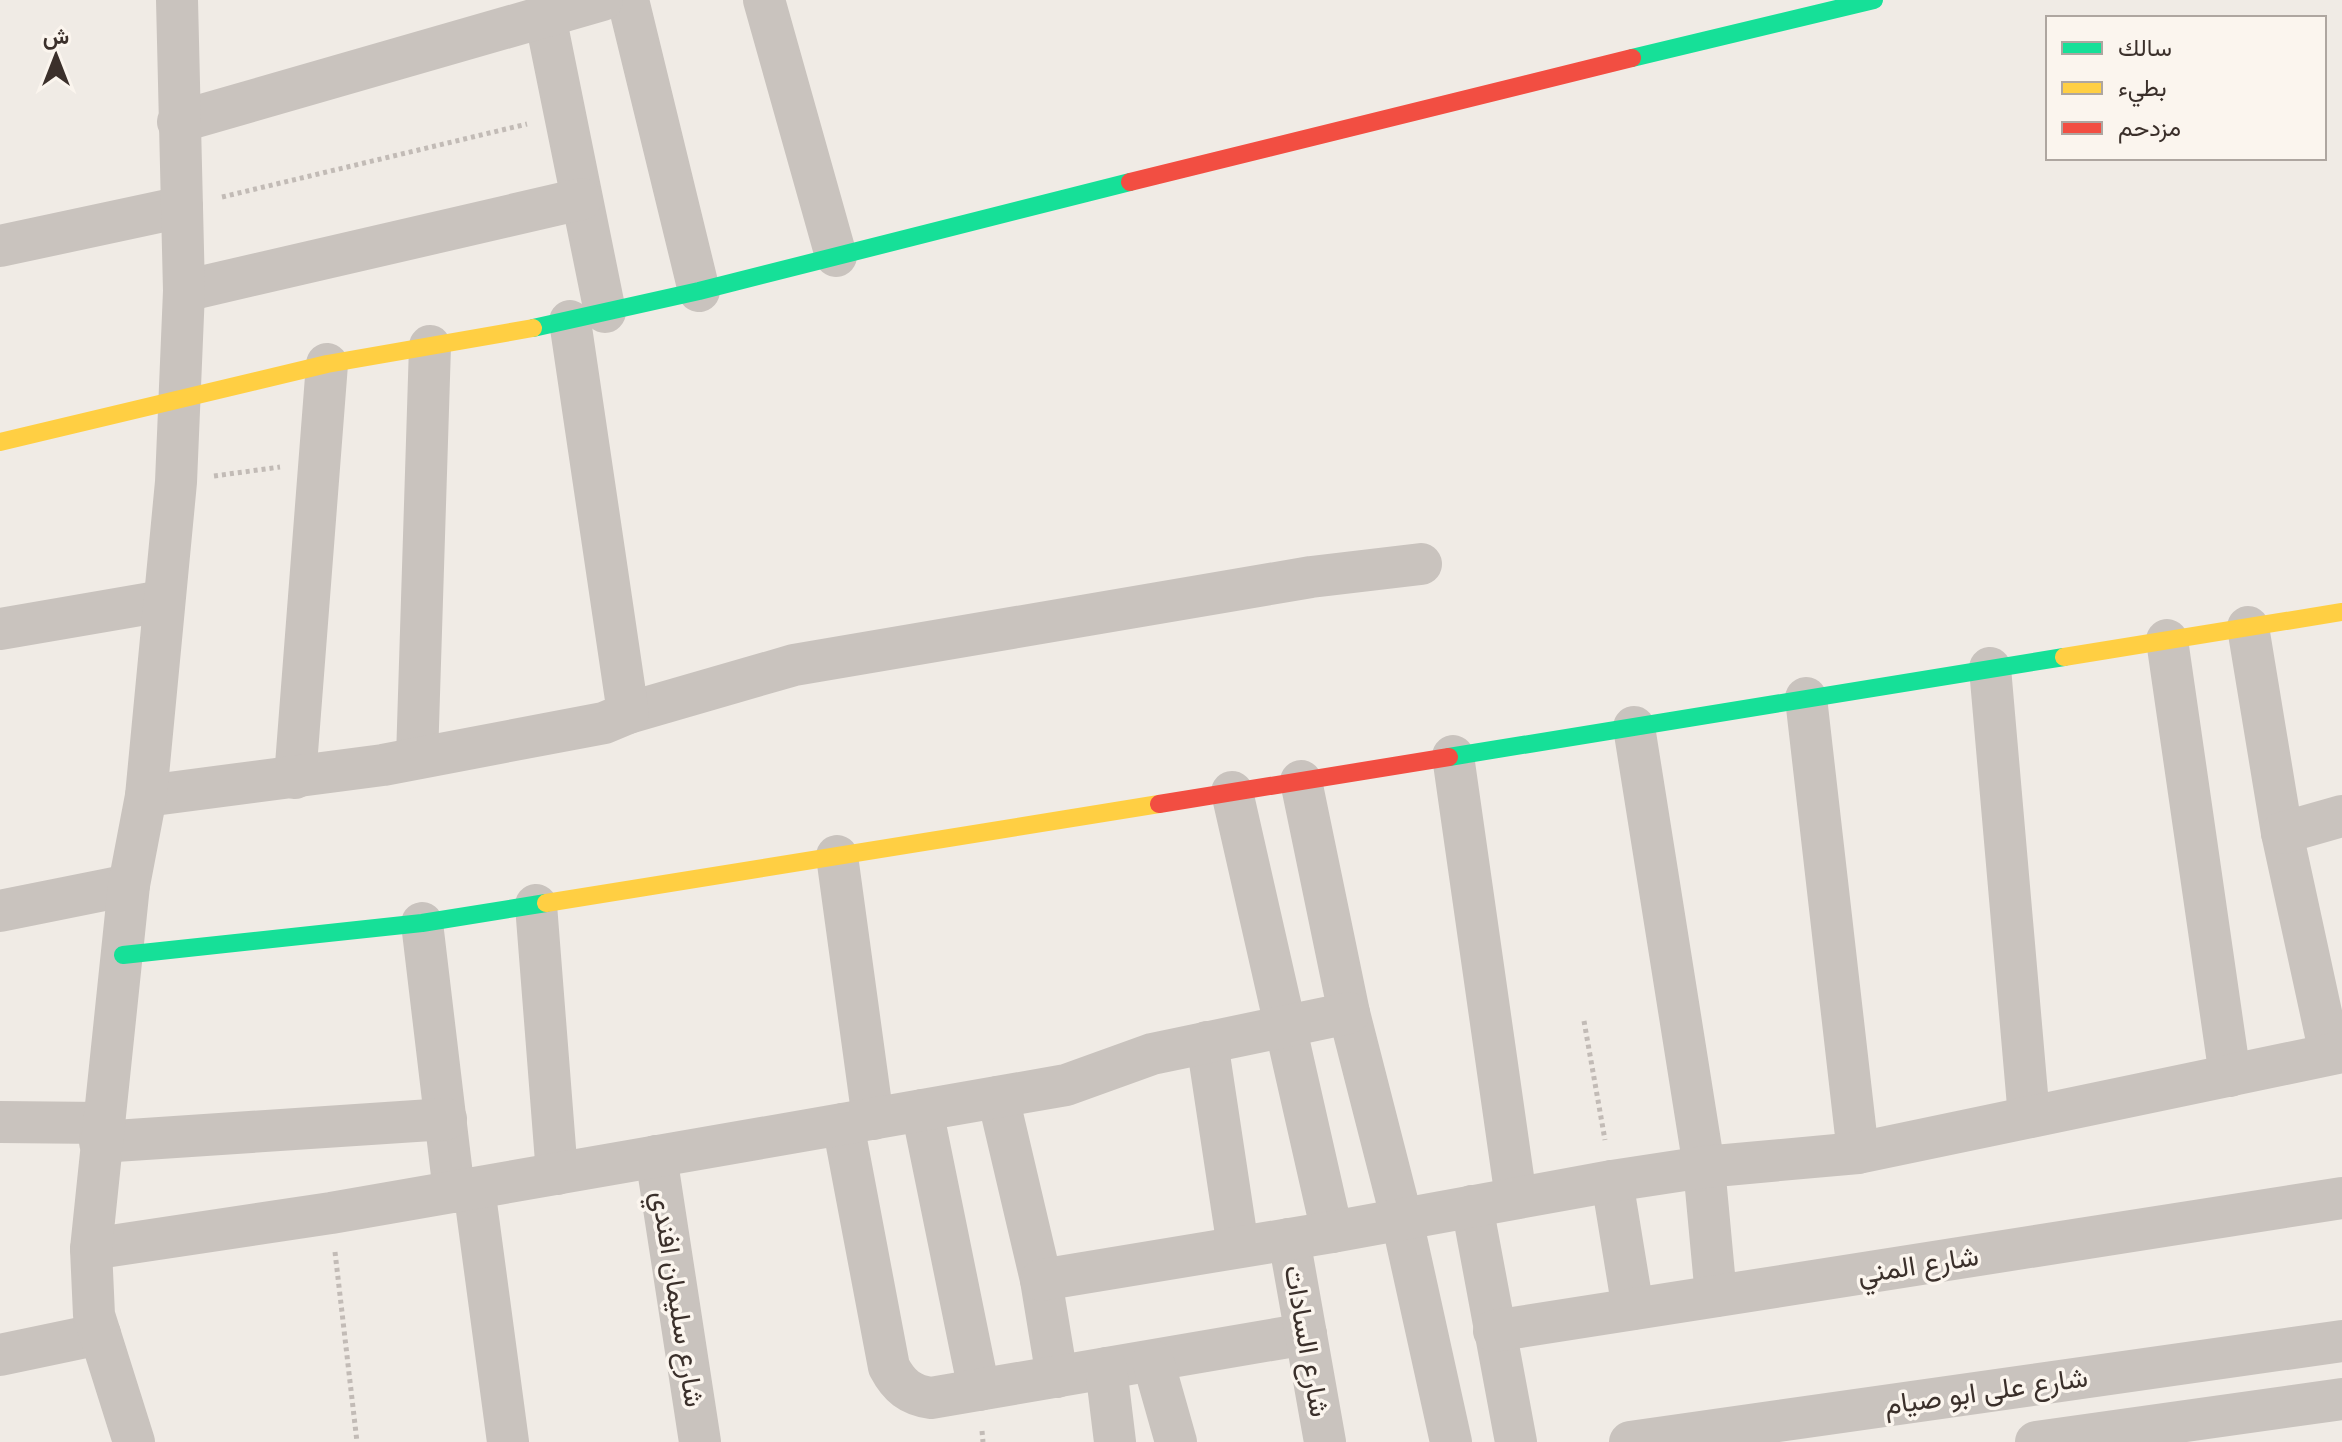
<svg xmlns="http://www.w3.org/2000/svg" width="2342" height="1442" viewBox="0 0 2342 1442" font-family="Poppins,Vazirmatn,sans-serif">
  <rect width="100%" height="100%" fill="#f0ebe5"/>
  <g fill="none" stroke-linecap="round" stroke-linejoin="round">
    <g stroke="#c2bbb6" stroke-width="5" stroke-dasharray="4 4" stroke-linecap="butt">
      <path d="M 222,197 L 527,124"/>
      <path d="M 214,476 L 280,467"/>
      <path d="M 1584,1021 L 1605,1140"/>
      <path d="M 335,1252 L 357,1442"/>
      <path d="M 982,1431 L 983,1442"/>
    </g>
    <g stroke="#c9c3be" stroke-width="42">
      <path d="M 628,0 L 699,291"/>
      <path d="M 764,0 L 836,256"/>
      <path d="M 545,16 L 605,312"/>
      <path d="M 178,122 L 602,0"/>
      <path d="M 0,246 L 182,207"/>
      <path d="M 184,291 L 581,199"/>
      <path d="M 2248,627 L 2282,833 L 2330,1054"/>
      <path d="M 0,629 L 163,601"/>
      <path d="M 2167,640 L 2230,1076"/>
      <path d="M 1990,668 L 2029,1117"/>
      <path d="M 1806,698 L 1858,1153"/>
      <path d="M 628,713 L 794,665 L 1311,577 L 1421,564"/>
      <path d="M 1634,727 L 1704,1167 L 1716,1296"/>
      <path d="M 1453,756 L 1516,1198"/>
      <path d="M 417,758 L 430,346"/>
      <path d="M 295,778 L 327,364"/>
      <path d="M 1301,781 L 1349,1013 L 1402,1220 L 1451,1442"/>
      <path d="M 1232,792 L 1332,1232"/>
      <path d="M 146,796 L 383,765 L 604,723 L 628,713 L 570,321"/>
      <path d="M 2282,833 L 2342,816"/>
      <path d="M 837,856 L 873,1119"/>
      <path d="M 536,905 L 557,1174"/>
      <path d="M 0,911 L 129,885"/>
      <path d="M 422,923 L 454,1192"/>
      <path d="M 1207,1042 L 1238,1247"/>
      <path d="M 998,1097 L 1041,1280 L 1057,1377"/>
      <path d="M 922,1110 L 979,1390"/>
      <path d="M 0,1122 L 103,1123"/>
      <path d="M 843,1124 L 889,1367 C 899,1386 910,1395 931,1398 L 1306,1334"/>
      <path d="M 100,1142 L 446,1119"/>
      <path d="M 656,1156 L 700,1442"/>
      <path d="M 1612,1181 L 1633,1309"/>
      <path d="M 474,1188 L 508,1442"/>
      <path d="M 1472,1206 L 1516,1442"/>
      <path d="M 1289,1239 L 1325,1442"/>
      <path d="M 91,1249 L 331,1213 L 1066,1085 L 1152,1054 L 1349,1013"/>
      <path d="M 1041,1280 L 1332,1232 L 1612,1181 L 1704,1167 L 1858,1153 L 2342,1052"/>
      <path d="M 1494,1331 L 2342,1198"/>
      <path d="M 0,1355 L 100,1334"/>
      <path d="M 1153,1361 L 1176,1442"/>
      <path d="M 1106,1368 L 1115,1442"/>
      <path d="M 134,1442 L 94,1315 L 91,1249 L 129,885 L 146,796 L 176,482 L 184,291 L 177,0"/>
      <path d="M 1630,1442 L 2342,1341"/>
      <path d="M 2036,1442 L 2342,1399"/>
    </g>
    <g stroke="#16e098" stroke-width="18">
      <path d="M 1632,58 L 1874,0"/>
      <path d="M 533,328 L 699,291 L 1130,182"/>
      <path d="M 1449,757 L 2064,657"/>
      <path d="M 123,955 L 422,923 L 546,903"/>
    </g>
    <g stroke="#ffcf43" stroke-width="18">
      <path d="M 0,442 L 327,364 L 533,328"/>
      <path d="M 2064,657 L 2342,612"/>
      <path d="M 546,903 L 1159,804"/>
    </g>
    <g stroke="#f24e42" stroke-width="18">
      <path d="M 1130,182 L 1632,58"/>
      <path d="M 1159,804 L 1449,757"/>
    </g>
  </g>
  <g text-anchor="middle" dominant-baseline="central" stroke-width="7" stroke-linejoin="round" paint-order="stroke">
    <g font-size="28" fill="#3b302b" stroke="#fbf5ee">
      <text transform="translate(1918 1265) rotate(-9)">شارع المني</text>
      <text transform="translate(678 1299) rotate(81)">شارع سليمان افندي</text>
      <text transform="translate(1307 1341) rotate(80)">شارع السادات</text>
      <text transform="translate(1986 1391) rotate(-8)">شارع على ابو صيام</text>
    </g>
  </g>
  <rect x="2046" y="16" width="280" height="144" fill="#fbf5ee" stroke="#aea6a0" stroke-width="2"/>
  <rect x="2062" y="42" width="40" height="12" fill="#16e098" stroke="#aea6a0" stroke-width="2"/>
  <text x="2118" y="56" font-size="24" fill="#3b302b">سالك</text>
  <rect x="2062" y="82" width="40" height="12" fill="#ffcf43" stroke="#aea6a0" stroke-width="2"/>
  <text x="2118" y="96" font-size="24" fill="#3b302b">بطيء</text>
  <rect x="2062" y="122" width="40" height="12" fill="#f24e42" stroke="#aea6a0" stroke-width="2"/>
  <text x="2118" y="136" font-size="24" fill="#3b302b">مزدحم</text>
  <g transform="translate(56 56)" stroke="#fbf5ee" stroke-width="6" paint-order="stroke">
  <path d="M0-6L14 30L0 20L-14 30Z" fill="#3b302b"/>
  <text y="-12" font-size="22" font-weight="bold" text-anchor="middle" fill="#3b302b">ش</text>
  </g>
</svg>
